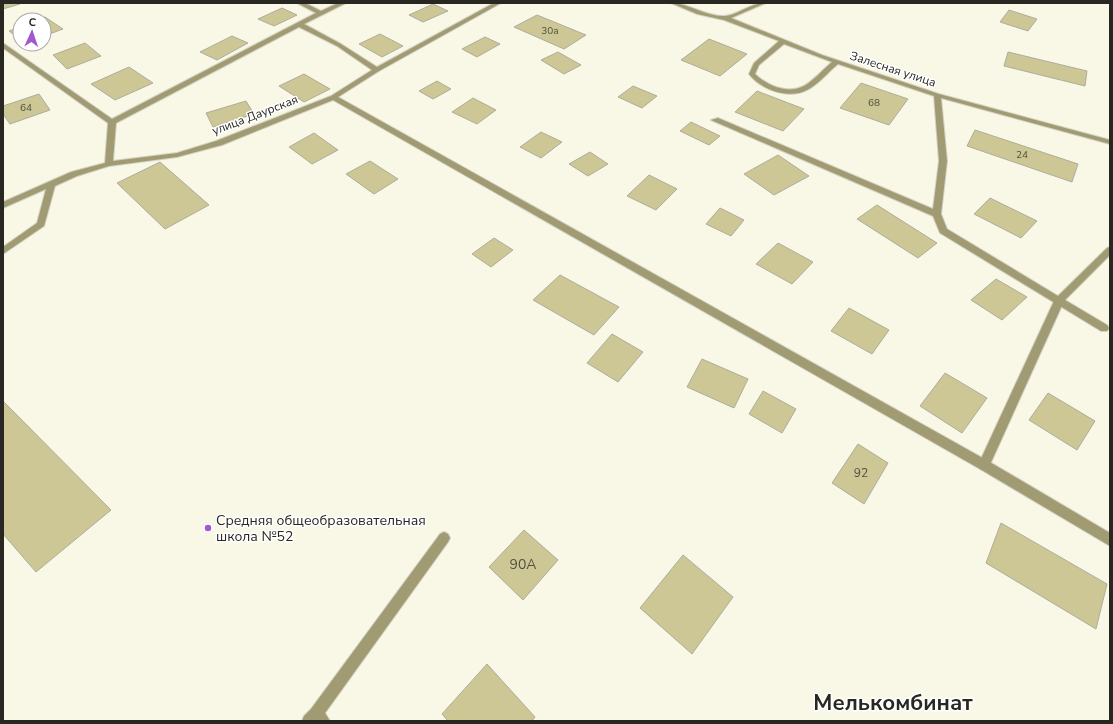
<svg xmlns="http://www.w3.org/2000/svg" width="1113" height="724" viewBox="0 0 1113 724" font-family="'Nunito Sans',sans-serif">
  <rect width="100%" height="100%" fill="#f9f7e6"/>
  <g fill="#cdc796" stroke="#aeac9c">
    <path d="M 3,3 L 19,3 L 20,4 L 3,9 Z"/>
    <path d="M 433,4 L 448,11 L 423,22 L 409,15 Z"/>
    <path d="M 282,8 L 297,15 L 274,26 L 258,19 Z"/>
    <path d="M 1009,10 L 1037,19 L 1028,31 L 1000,22 Z"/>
    <path d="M 537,15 L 586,35 L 564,49 L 514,27 Z"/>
    <path d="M 45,17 L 63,29 L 44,36 L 44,20 L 38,20 Z"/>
    <path d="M 20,27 L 20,39 L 9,31 Z"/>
    <path d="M 380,34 L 403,46 L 382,57 L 359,44 Z"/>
    <path d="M 232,36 L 248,43 L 217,60 L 200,52 Z"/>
    <path d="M 485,37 L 500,44 L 477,57 L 462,49 Z"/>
    <path d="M 709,39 L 747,54 L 720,76 L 681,60 Z"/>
    <path d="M 85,43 L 101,56 L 67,69 L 53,55 Z"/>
    <path d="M 558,52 L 581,65 L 564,74 L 541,60 Z"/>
    <path d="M 1008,52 L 1087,71 L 1085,86 L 1004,66 Z"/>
    <path d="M 129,67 L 153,83 L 115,100 L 91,84 Z"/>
    <path d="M 304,74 L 330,89 L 304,102 L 279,86 Z"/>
    <path d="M 437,81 L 451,89 L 433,99 L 419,91 Z"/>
    <path d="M 861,83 L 908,99 L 889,125 L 840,108 Z"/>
    <path d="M 633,86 L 657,96 L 642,108 L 618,97 Z"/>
    <path d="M 757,91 L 804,109 L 783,131 L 735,112 Z"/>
    <path d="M 39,94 L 50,110 L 10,124 L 3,114 L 3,106 Z"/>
    <path d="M 473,98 L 496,110 L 477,124 L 452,112 Z"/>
    <path d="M 246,101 L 254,114 L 213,127 L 206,113 Z"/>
    <path d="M 691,122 L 720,136 L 709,145 L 680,131 Z"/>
    <path d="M 975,130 L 1078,164 L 1072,182 L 967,146 Z"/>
    <path d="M 541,132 L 562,142 L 541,158 L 520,147 Z"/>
    <path d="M 314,133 L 338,150 L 312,164 L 289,147 Z"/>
    <path d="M 590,152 L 608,164 L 588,176 L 569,164 Z"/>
    <path d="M 778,155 L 809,176 L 774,195 L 744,174 Z"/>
    <path d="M 370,161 L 398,179 L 374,194 L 346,174 Z"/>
    <path d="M 160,162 L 209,205 L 165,229 L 117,183 Z"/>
    <path d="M 649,175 L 677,189 L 656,210 L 627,196 Z"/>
    <path d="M 990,198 L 1037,221 L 1021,238 L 974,214 Z"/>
    <path d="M 877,205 L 937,243 L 918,258 L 857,219 Z"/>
    <path d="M 720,208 L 744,220 L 731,236 L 706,224 Z"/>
    <path d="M 494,238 L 513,250 L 491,267 L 472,254 Z"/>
    <path d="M 778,243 L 813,262 L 792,284 L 756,264 Z"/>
    <path d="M 560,275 L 619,307 L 594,335 L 533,300 Z"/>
    <path d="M 996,279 L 1027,297 L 1002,320 L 971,300 Z"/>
    <path d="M 849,308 L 889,330 L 872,354 L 831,331 Z"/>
    <path d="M 612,334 L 643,352 L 618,382 L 587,363 Z"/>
    <path d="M 702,359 L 748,379 L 734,408 L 687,387 Z"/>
    <path d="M 945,373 L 987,398 L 962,433 L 920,406 Z"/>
    <path d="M 763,391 L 796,409 L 782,433 L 749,414 Z"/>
    <path d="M 1048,393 L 1095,421 L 1077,450 L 1029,420 Z"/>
    <path d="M 3,401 L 111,510 L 36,572 L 3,534 Z"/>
    <path d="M 858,444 L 888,463 L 864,504 L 832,483 Z"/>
    <path d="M 1001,523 L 1107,584 L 1096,629 L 986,563 Z"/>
    <path d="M 524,530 L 558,560 L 523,600 L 489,567 Z"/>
    <path d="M 683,555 L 733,597 L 692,654 L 640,608 Z"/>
    <path d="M 487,664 L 535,717 L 532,721 L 448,721 L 442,714 Z"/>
  </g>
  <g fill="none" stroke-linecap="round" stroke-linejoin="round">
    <defs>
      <path id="service" d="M 1059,297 L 1064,301 L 988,469 L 984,470 L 980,469 L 978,465 L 980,461 L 1054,301 Z"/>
      <g id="minor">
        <path d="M 297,3 L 305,3 L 321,11 L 338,3 L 346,3 L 304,24 L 341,44 L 377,67 L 494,3 L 501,3 L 379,71 L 338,97 L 988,461 L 1110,533 L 1110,546 L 980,469 L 333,100 L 222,145 L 177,157 L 109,166 L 77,176 L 55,186 L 44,226 L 3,254 L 3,247 L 37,223 L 46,189 L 3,208 L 3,202 L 71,172 L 105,163 L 108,123 L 3,48 L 3,43 L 112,119 L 316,13 ZM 299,27 L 337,46 L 372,70 L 331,96 L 216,141 L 177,153 L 113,161 L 116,123 Z"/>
        <path d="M 671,3 C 689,3 706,17 725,16 C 738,15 750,3 766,3 L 731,18 L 822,55 L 939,94 L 1110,140 L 1110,144 L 941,98 L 947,161 L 941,214 L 947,229 L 1058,296 L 1107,248 L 1110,247 L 1110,255 L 1065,300 L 1107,325 L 1109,328 L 1107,331 L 1101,331 L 940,233 L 933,216 L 711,120 L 718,118 L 933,209 L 939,161 L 934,96 L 838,64 C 828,72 819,84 807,90 C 789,100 760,89 749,74 L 754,63 L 779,41 L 724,20 L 697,14 ZM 784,44 L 832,62 C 813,78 804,96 776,87 C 768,84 761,80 755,74 L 759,65 Z"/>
        <path d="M 444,532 L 448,534 L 450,538 L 448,542 L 325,713 L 330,721 L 302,721 L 304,716 L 311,709 L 440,534 Z"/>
      </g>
    </defs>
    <use href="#service" stroke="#d3d2c3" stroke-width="2"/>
    <use href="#minor" stroke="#d3d2c3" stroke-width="2"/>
    <use href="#service" fill="#a19b73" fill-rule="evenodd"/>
    <use href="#minor" fill="#a19b73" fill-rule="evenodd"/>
  </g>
  <circle fill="#a259cd" stroke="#fff" stroke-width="1.5" cx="208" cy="528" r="4"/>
  <g text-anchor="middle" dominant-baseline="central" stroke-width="3" stroke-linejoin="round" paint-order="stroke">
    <g font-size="10" fill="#514f3e">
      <text x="550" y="31">30а</text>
      <text x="874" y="103">68</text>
      <text x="26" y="108">64</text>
      <text x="1022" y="155">24</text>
    </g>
    <g font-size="12" fill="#282721" stroke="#fff">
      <text transform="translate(893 69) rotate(18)">Залесная улица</text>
      <text transform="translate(255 115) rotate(-21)">улица Даурская</text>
    </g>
    <g font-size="12" fill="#514f3e">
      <text x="861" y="473">92</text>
    </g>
    <g font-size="14" fill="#282721" stroke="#fff" text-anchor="start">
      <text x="216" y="520">Средняя общеобразовательная<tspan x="216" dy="16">школа №52</tspan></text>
    </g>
    <g font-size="14" fill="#514f3e">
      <text x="523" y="564">90А</text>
    </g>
    <g font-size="22" font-weight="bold" fill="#282721" stroke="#fff">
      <text x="893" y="703">Мелькомбинат</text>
    </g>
  </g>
  <rect width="1113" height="724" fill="none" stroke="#282721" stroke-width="8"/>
  <g transform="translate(32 32) rotate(3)"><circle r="19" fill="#ffffff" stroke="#a9a9a6"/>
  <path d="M0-3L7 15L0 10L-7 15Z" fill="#a259cd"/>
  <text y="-6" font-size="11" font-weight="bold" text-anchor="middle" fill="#282721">С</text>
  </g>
</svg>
